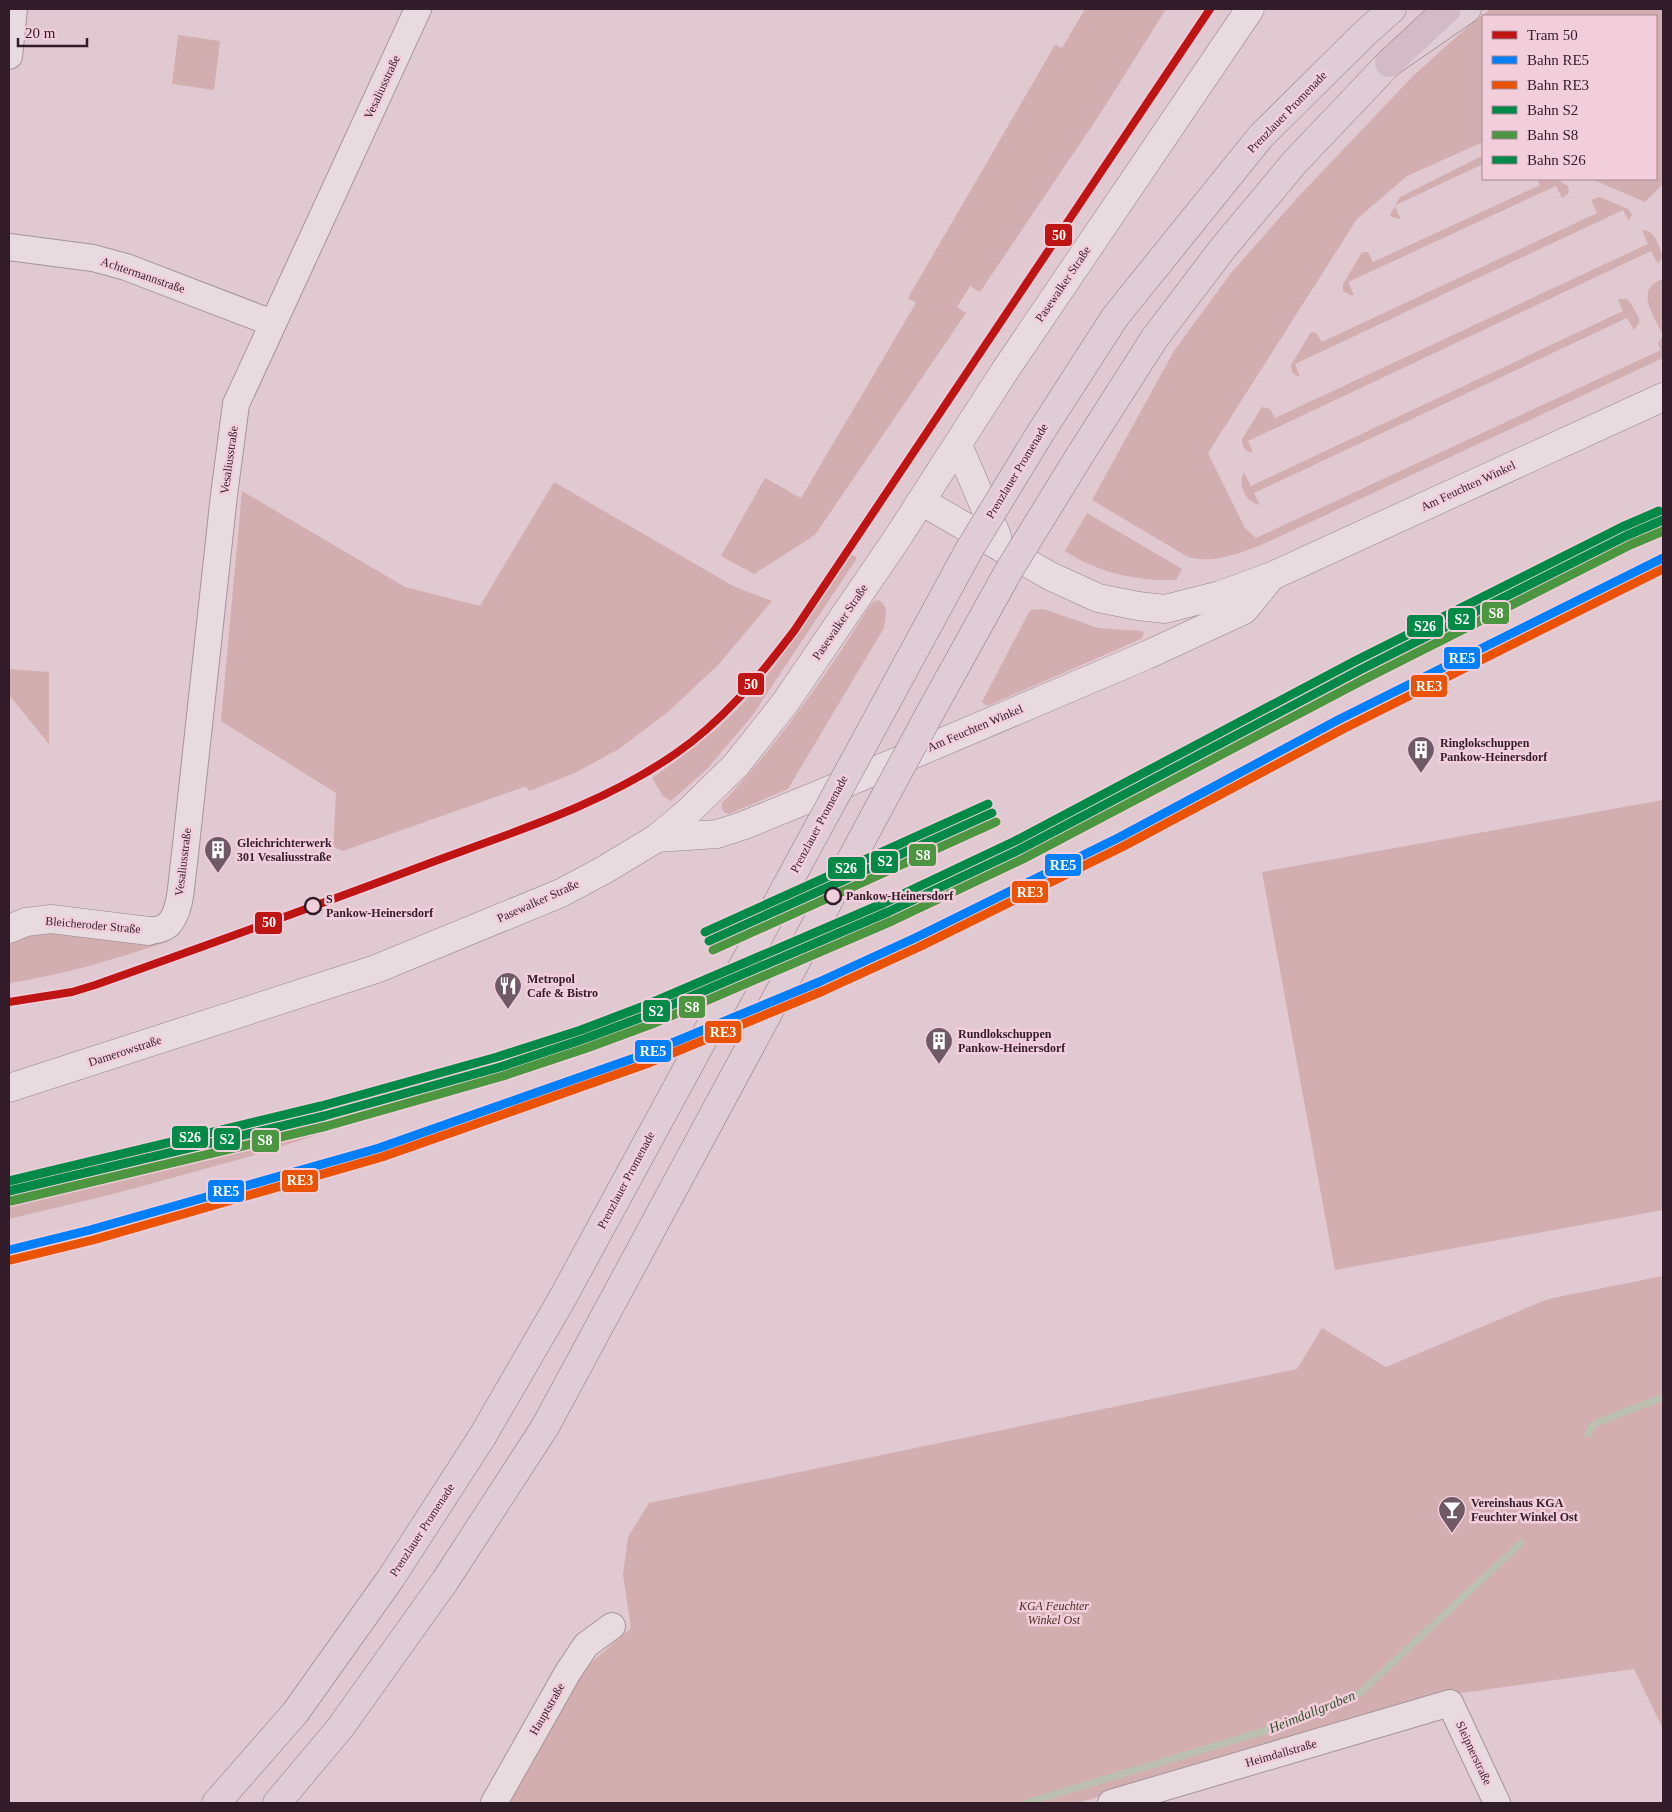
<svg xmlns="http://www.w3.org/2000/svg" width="1672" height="1812" viewBox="0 0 1672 1812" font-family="'Times New Roman',serif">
  <rect width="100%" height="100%" fill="#e0c9d1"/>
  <g fill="#d2aeb0">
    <path d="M 1085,9 L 1166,9 L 1100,114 L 980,292 L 970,286 L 957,307 L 966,313 L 815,535 L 754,574 L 721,556 L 765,478 L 801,498 L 916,303 L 908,298 L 1055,45 L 1062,48 Z"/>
    <path d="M 1491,9 L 1663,9 L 1663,184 L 1645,202 L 1591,179 L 1656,179 L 1656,16 L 1483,16 L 1483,142 L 1407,176 L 1357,219 L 1208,453 L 1245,528 L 1256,538 L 1661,350 L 1658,344 L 1663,335 C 1654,316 1633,289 1663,279 L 1663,358 L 1259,546 C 1235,554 1213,564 1188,557 L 1092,500 L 1174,351 L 1231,273 L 1299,196 L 1414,75 L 1473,22 Z"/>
    <path d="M 178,35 L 220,41 L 214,90 L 172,84 Z"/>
    <path d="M 1480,157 L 1483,157 L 1483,164 L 1396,205 L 1395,207 L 1401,219 L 1392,217 L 1390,215 L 1400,197 Z"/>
    <path d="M 1537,179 L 1556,179 L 1568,186 L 1569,193 L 1562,198 L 1556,186 L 1348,282 L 1354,295 L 1350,295 L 1343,291 L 1343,284 L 1362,252 L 1368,252 L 1373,262 L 1540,185 Z"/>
    <path d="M 1600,197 L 1628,209 L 1632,214 L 1629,221 L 1623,210 L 1295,364 L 1300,377 L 1297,376 L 1292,372 L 1291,365 L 1311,332 L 1316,333 L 1322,342 L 1597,213 L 1591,200 Z"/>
    <path d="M 1642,230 C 1655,230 1658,244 1662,254 L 1662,258 L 1658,264 L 1651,251 L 1248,441 L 1253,452 C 1245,453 1242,447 1242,439 L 1262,407 L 1270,409 L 1275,418 L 1648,244 Z"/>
    <path d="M 1618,299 L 1627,299 L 1630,302 L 1639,318 L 1639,323 L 1634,330 L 1627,318 L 1254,493 L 1260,505 C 1246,503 1237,485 1244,472 L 1251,486 L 1623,311 Z"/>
    <path d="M 554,482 L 735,587 L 772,601 L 718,665 L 669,711 L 619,749 L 575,773 L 529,791 L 526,786 L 343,851 L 333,847 L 336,793 L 221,721 L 242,491 L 405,587 L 480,606 Z"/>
    <path d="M 1087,513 L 1182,569 L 1176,580 C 1135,581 1099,573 1065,551 Z"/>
    <path d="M 851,554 L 857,558 L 752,716 L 707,769 L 671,801 L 663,796 L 652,778 C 676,761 700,744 722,724 C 774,676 812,613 851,554 Z"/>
    <path d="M 878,600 C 890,606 885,616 884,628 L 788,789 L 729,814 C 723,813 721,809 722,803 C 778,744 824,679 867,610 L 873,602 Z"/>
    <path d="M 1044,609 L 1098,628 L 1141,631 L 1144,633 L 1141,639 L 987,706 L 982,702 L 1030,610 Z"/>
    <path d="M 9,669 L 49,672 L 49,744 L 9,695 Z"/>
    <path d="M 1663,800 L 1663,1210 L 1335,1270 L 1262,872 Z"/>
    <path d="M 65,929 L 167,942 C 115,959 63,975 9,983 L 9,941 L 35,933 Z"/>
    <path d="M 413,1103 L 259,1154 L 117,1193 L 9,1219 L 9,1202 Z"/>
    <path d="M 1663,1276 L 1663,1729 L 1634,1669 L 1447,1695 L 1077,1803 L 510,1803 L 536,1747 L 580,1672 L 631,1628 L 623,1575 L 628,1537 L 649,1503 L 1297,1369 L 1322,1328 L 1386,1367 L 1548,1299 Z"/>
  </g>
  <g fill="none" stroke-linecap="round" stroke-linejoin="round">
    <g stroke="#bbc0b0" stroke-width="7">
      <path d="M 1589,1434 L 1591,1427 L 1596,1423 L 1663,1397"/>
      <path d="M 1026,1803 L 1291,1723 L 1360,1693 L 1521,1543"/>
    </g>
    <defs>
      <g id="street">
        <path d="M 9,56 L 14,9"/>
        <path d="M 9,247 L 93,258 L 126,267 L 272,323"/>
        <path d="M 149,931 C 156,930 162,930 168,925 C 182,911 181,881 184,863 L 224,495 L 236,404 L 418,9"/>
        <path d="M 494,1803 L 568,1672 L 586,1645 L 612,1626"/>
        <path d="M 1111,1803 L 1450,1703 L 1497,1803"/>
      </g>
      <g id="secondary">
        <path d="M 958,445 L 997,536"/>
        <path d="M 921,501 L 1050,576 L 1098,598 L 1138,606 L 1165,609 L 1220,595 L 1272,576 L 1663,397"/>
        <path d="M 657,838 L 717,834 L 742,826 L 818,795 L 1147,655 L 1244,610 L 1271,577"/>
        <path d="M 9,929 L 26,922 L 51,919 L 149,931"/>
        <path d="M 9,1088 L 376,969 L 561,893 L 604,870 L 657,838 L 688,812 L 736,765 L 785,703 L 898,537 L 1004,372 L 1250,9"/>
      </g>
      <g id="primary">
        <path d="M 1041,432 L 1115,317 L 1261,136 L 1364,34 L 1392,9"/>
        <path d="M 1080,455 L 1154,339 L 1223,248 L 1295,162 L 1389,63 L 1467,9"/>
        <path d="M 216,1803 L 295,1713 L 391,1578 L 482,1437"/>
        <path d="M 277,1803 L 340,1728 L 445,1581 L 545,1427"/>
      </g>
      <path id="highway" d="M 1389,63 L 1447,9"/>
    </defs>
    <use href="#street" stroke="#a5939a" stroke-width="28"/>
    <use href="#secondary" stroke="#94838a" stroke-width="29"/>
    <use href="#primary" stroke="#8a7981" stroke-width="29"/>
    <use href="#highway" stroke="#8a7981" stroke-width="29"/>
    <use href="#street" stroke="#e8dbdf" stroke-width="26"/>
    <use href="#secondary" stroke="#e8dbdf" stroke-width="28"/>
    <use href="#primary" stroke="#e0ccd4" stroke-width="28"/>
    <use href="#highway" stroke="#d3bbc5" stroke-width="28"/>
    <defs>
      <g id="primary-bridge">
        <path d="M 545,1427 L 930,713 L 1008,572 L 1080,455"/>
        <path d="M 482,1437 L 562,1299 L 969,550 L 1041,432"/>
      </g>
    </defs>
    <use href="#primary-bridge" stroke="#8a7981" stroke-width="29" stroke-linecap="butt"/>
    <use href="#primary-bridge" stroke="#e0ccd4" stroke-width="28"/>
    <defs>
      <path id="rail-1" d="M 9,1250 L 90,1230 L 379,1148 L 643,1055 L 819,982 L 915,938 L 1120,837 L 1338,720 L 1663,558"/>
      <path id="rail-2" d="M 11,1260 L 93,1240 L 382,1157 L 646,1064 L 823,991 L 919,947 L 1124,846 L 1343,729 L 1663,569"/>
      <g id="rail-3">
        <path d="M 709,941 L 992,813"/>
        <path d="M 9,1191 L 324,1116 L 500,1067 L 584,1039 L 648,1015 L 888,912 L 1019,850 L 1360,670 L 1626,536 L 1663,520"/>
      </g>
      <g id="rail-4">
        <path d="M 713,950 L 996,822"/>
        <path d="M 11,1201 L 327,1126 L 503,1076 L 587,1048 L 652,1024 L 892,921 L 1023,859 L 1365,679 L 1630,545 L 1663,531"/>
      </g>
      <g id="rail-5">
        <path d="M 705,932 L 988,804"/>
        <path d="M 9,1181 L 321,1106 L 497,1057 L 581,1030 L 644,1006 L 884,903 L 1015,841 L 1355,661 L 1622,527 L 1659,511"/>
      </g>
    </defs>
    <use href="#rail-1" stroke="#f2cedb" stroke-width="12"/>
    <use href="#rail-2" stroke="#f2cedb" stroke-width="12"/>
    <use href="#rail-3" stroke="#f2cedb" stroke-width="12"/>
    <use href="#rail-4" stroke="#f2cedb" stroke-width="12"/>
    <use href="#rail-5" stroke="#f2cedb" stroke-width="12"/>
    <use href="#rail-1" stroke="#0080ff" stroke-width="9"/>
    <use href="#rail-2" stroke="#ea5304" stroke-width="9"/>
    <use href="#rail-3" stroke="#018a47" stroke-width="9"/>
    <use href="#rail-4" stroke="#4c9641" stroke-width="9"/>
    <use href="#rail-5" stroke="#018a47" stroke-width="9"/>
    <defs>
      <path id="tram-1" d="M 9,1002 L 72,992 L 95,985 C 210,944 324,903 438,860 C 519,830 603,804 675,754 C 723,721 759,677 794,631 L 1210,9"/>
    </defs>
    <use href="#tram-1" stroke="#f2cedb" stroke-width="11"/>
    <use href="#tram-1" stroke="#be1414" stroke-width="8"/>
  </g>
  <defs>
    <symbol id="building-pin" viewBox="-11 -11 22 30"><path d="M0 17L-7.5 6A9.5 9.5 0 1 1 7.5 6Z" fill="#6f5964" stroke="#f2cedb"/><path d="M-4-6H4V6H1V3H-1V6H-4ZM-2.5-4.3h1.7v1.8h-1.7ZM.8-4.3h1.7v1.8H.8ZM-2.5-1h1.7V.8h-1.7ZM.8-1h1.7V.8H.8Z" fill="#fff"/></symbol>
    <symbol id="restaurant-pin" viewBox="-11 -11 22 30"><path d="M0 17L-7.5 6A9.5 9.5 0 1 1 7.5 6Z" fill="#6f5964" stroke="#f2cedb"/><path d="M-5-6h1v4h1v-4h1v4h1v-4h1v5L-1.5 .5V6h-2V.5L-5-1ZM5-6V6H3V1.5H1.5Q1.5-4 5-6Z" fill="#fff"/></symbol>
    <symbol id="bar-pin" viewBox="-11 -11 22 30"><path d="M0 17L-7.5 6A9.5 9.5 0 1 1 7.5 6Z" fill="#6f5964" stroke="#f2cedb"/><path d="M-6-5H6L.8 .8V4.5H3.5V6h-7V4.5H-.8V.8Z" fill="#fff"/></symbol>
  </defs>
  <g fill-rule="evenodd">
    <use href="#building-pin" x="1405" y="734" width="32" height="43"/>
    <use href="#building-pin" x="202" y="834" width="32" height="43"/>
    <use href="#restaurant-pin" x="492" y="970" width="32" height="43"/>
    <use href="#building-pin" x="923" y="1025" width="32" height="43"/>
    <use href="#bar-pin" x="1436" y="1494" width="32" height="43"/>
  </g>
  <g fill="#f2cedb" stroke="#321c29" stroke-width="2.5">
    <circle cx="833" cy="896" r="8"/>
    <circle cx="313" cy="906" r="8"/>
  </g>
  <g text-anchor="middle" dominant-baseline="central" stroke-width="5" stroke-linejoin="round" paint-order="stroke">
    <g font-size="12" fill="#321c29" stroke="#f2cedb">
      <text transform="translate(382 87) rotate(-65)">Vesaliusstraße</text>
      <text transform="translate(1287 112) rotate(-46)">Prenzlauer Promenade</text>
      <text transform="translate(143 275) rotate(19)">Achtermannstraße</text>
      <text transform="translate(1063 284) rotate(-56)">Pasewalker Straße</text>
      <text transform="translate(229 460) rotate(-82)">Vesaliusstraße</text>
      <text transform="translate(1017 471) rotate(-59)">Prenzlauer Promenade</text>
      <text transform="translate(1468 486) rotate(-25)">Am Feuchten Winkel</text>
      <text transform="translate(840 622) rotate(-56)">Pasewalker Straße</text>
      <text transform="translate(975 728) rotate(-23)">Am Feuchten Winkel</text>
      <text transform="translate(819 824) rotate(-62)">Prenzlauer Promenade</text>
      <text transform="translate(183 862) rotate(-83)">Vesaliusstraße</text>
      <text transform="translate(538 901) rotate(-24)">Pasewalker Straße</text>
      <text transform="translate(93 925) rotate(5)">Bleicheroder Straße</text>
      <text transform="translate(125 1051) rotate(-18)">Damerowstraße</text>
      <text transform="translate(626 1180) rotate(-62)">Prenzlauer Promenade</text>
      <text transform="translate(422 1530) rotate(-57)">Prenzlauer Promenade</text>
      <text transform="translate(547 1709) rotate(-60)">Hauptstraße</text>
      <text transform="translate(1281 1753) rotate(-16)">Heimdallstraße</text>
      <text transform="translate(1474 1753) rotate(65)">Sleipnerstraße</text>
    </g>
    <g font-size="12" font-weight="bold" fill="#321c29" stroke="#f2cedb" text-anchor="start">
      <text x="1440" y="743">Ringlokschuppen<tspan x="1440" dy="14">Pankow-Heinersdorf</tspan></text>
      <text x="237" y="843">Gleichrichterwerk<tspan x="237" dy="14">301 Vesaliusstraße</tspan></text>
      <text x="527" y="979">Metropol<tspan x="527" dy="14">Cafe &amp; Bistro</tspan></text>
      <text x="958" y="1034">Rundlokschuppen<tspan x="958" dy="14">Pankow-Heinersdorf</tspan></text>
      <text x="1471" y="1503">Vereinshaus KGA<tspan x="1471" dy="14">Feuchter Winkel Ost</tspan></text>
    </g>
    <g font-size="12" font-weight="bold" fill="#321c29" stroke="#f2cedb" text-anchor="start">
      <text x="846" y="896">Pankow-Heinersdorf</text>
      <text x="326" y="899">S<tspan x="326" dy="14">Pankow-Heinersdorf</tspan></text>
    </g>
    <g font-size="12" font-style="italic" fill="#4d2c24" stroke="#f2cedb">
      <text x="1054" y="1606">KGA Feuchter<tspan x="1054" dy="14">Winkel Ost</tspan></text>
    </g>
    <g font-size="14" font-style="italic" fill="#31512d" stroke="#f2cedb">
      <text transform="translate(1312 1712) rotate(-22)">Heimdallgraben</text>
    </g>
  </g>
  <g stroke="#f2cedb" stroke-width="2">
    <rect x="1044" y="223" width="29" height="24" rx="5" fill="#be1414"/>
    <rect x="1481" y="601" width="29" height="24" rx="5" fill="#4c9641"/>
    <rect x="1447" y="607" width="29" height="24" rx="5" fill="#018a47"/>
    <rect x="1406" y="614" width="38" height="24" rx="5" fill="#018a47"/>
    <rect x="1443" y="646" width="38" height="24" rx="5" fill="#0080ff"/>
    <rect x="737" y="672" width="28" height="24" rx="5" fill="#be1414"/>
    <rect x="1410" y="674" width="38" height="24" rx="5" fill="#ea5304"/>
    <rect x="908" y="843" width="29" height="24" rx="5" fill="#4c9641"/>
    <rect x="870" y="850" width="29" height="24" rx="5" fill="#018a47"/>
    <rect x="1044" y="853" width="38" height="24" rx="5" fill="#0080ff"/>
    <rect x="827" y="856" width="39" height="24" rx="5" fill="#018a47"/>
    <rect x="1011" y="880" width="38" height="24" rx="5" fill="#ea5304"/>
    <rect x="254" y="911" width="29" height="24" rx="5" fill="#be1414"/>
    <rect x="678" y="995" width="28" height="24" rx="5" fill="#4c9641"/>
    <rect x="642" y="999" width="29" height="24" rx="5" fill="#018a47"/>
    <rect x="704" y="1020" width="38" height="24" rx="5" fill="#ea5304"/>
    <rect x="634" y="1039" width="38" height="24" rx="5" fill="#0080ff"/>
    <rect x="171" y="1125" width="38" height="24" rx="5" fill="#018a47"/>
    <rect x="213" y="1127" width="28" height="24" rx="5" fill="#018a47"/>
    <rect x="251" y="1129" width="29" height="24" rx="5" fill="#4c9641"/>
    <rect x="281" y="1169" width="38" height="24" rx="5" fill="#ea5304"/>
    <rect x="207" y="1179" width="38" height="24" rx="5" fill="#0080ff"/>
  </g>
  <g font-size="14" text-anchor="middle" font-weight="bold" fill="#fff">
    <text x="1059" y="240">50</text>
    <text x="1496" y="618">S8</text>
    <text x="1462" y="624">S2</text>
    <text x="1425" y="631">S26</text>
    <text x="1462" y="663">RE5</text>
    <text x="751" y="689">50</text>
    <text x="1429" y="691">RE3</text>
    <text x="923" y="860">S8</text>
    <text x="885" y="866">S2</text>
    <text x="1063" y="870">RE5</text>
    <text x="846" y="873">S26</text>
    <text x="1030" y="897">RE3</text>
    <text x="269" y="927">50</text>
    <text x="692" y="1012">S8</text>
    <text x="656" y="1016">S2</text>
    <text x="723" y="1037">RE3</text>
    <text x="653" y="1056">RE5</text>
    <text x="190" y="1142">S26</text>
    <text x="227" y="1144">S2</text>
    <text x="265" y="1145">S8</text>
    <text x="300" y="1185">RE3</text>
    <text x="226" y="1196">RE5</text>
  </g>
  <rect width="1672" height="1812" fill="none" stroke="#321c29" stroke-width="20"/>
  <rect x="1482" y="15" width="175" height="165" fill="#f2cedb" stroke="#a58794"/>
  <rect x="1492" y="31" width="25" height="8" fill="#be1414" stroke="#a58794"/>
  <text x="1527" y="40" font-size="15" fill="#321c29">Tram 50</text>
  <rect x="1492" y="56" width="25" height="8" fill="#0080ff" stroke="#a58794"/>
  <text x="1527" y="65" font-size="15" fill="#321c29">Bahn RE5</text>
  <rect x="1492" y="81" width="25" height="8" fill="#ea5304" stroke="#a58794"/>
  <text x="1527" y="90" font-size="15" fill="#321c29">Bahn RE3</text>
  <rect x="1492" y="106" width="25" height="8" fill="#018a47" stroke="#a58794"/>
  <text x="1527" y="115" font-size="15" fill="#321c29">Bahn S2</text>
  <rect x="1492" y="131" width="25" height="8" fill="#4c9641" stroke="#a58794"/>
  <text x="1527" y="140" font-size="15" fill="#321c29">Bahn S8</text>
  <rect x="1492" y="156" width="25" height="8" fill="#018a47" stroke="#a58794"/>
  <text x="1527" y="165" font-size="15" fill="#321c29">Bahn S26</text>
  <path d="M18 38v8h69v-8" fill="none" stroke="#321c29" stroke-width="2.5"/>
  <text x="25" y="38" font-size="15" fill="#321c29" stroke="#f2cedb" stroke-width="4" paint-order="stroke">20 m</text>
</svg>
